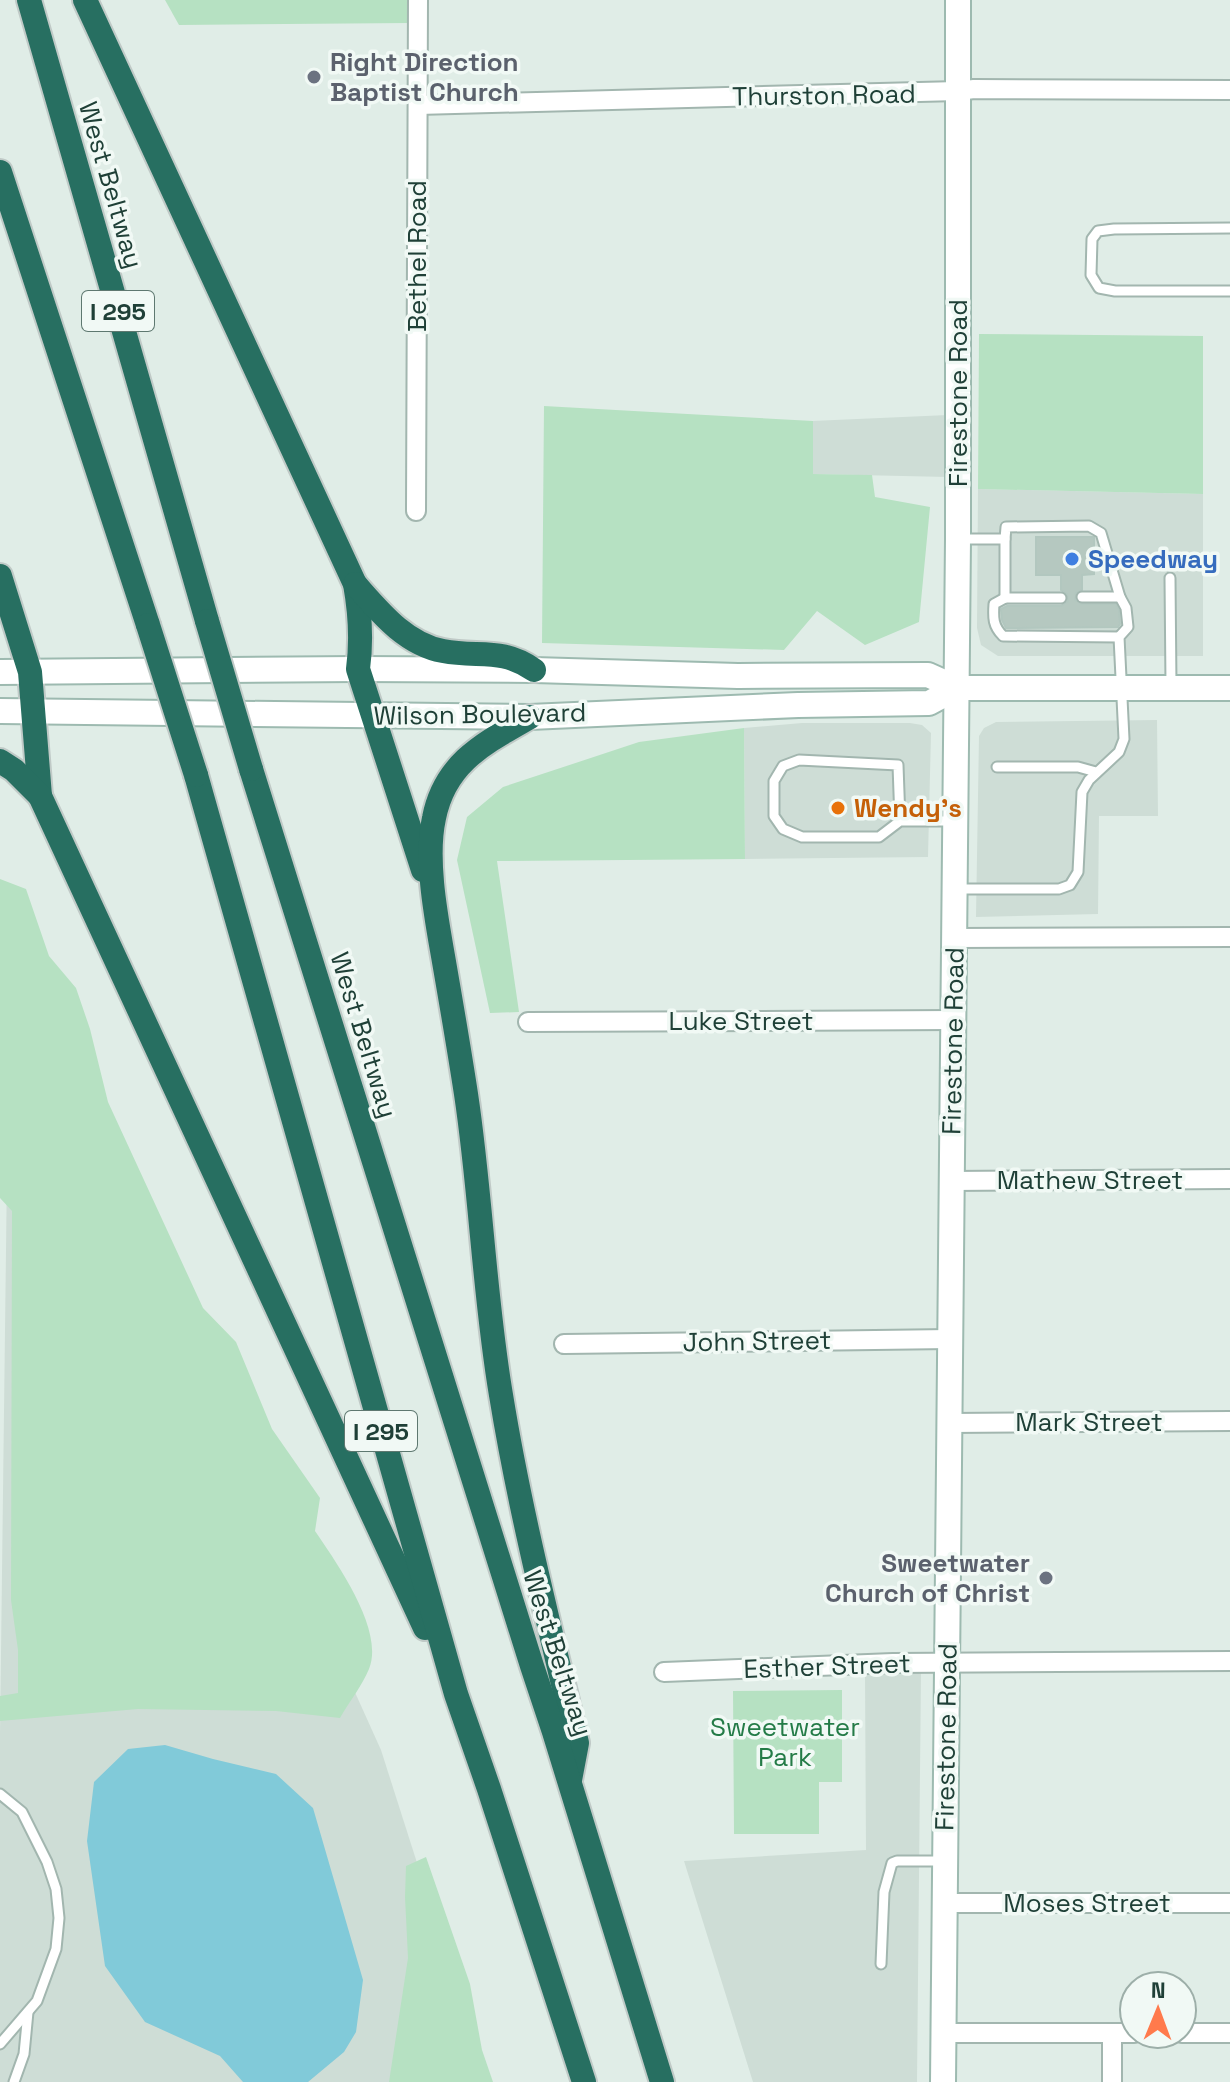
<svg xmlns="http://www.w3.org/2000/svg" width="1230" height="2082" viewBox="0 0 1230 2082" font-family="'Space Grotesk',sans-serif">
  <rect width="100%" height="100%" fill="#e0ede7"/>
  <g fill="#ceddd6">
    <path d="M 948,415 L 948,477 L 813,474 L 812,421 Z"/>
    <path d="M 978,489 L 1203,494 L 1203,656 L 998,656 L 981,645 L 977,628 Z"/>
    <path d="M 1157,720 L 1158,816 L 1099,816 L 1098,914 L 976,917 L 979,736 L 984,728 L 996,722 Z"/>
    <path d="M 802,723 L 910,723 L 922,725 L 931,733 L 928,857 L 745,859 L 744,728 Z"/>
    <path d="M 10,927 L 381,1750 L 487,2082 L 0,2082 L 0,1734 Z"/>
    <path d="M 921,1670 L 917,2082 L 753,2082 L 684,1861 L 866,1850 L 865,1673 Z"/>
  </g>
  <g fill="#b6e1c2">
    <path d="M 165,0 L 409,0 L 410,23 L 179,25 Z"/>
    <path d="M 979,334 L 1203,336 L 1203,494 L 978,489 Z"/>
    <path d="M 544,406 L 813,421 L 813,474 L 872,475 L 875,497 L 930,507 L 919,622 L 865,645 L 817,611 L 784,650 L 542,643 Z"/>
    <path d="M 744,728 L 745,859 L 497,861 L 519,1012 L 490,1013 L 457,860 L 467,817 L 503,787 L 639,742 Z"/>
    <path d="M 0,879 L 26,889 L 49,956 L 76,988 L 90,1029 L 108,1102 L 203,1308 L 236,1342 L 272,1429 L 320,1498 L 315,1531 C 336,1562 385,1630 369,1669 C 362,1686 349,1702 340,1718 L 276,1711 L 138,1709 L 0,1721 L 0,1696 L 18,1693 L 18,1650 L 11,1600 L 12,1211 L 0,1198 Z"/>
    <path d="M 842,1690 L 842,1782 L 819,1782 L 819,1834 L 734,1834 L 733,1691 Z"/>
    <path d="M 426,1857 L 470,1984 L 482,2050 L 493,2082 L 389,2082 L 408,1958 L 405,1897 L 406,1866 Z"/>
  </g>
  <path fill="#81cad9" d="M 165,1745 L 213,1759 L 276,1774 L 313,1808 L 363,1980 L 356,2032 L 344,2052 L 308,2082 L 243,2082 L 220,2056 L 145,2022 L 105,1966 L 87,1841 L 94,1782 L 128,1749 Z"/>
  <path fill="#b5c8c0" stroke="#b2c7bf" stroke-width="2" d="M 1036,537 L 1094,537 L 1094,574 L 1082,575 L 1082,590 L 1076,593 L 1075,600 L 1082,604 L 1116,604 L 1119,610 L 1120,624 L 1118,627 L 1006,628 L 1002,620 L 1001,609 L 1007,606 L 1061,606 L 1068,601 L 1067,594 L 1061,590 L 1061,575 L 1036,575 Z"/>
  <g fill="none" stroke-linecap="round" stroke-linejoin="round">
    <defs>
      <g id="lane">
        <path d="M 1230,228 L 1114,229 L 1098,231 L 1092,239 L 1091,275 L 1099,288 L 1115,291 L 1230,291"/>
        <path d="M 1005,539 L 1005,598 L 1061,598"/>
        <path d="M 1170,578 L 1171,685"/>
        <path d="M 1082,597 L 1120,597"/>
        <path d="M 1005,598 L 994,604 C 993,618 993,626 1003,636 L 1119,637"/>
        <path d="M 997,767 L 1078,767 L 1096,772"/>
        <path d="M 900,821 L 898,765 L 799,760 L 783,766 L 774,781 L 774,816 L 783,829 L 802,837 L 879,837 L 900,821 L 952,821"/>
        <path d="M 958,889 L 1059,889 L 1070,885 L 1078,872 L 1082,792 L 1089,780 L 1119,752 L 1124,739 L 1119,637 L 1128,627 L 1126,608 L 1120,597 L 1101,533 L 1089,526 L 1006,527 L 1005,539 L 961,539"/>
        <path d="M 0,1794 L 22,1812 L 47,1862 L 56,1889 L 59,1918 L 56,1949 L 37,2001 L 0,2044"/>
        <path d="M 881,1964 L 884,1892 L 892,1863 L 897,1861 L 944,1861"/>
        <path d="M 14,2082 L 24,2054 L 28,2012"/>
      </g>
      <g id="street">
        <path d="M 418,105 L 958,91 L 974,89 L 1230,90"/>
        <path d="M 416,511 L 418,0"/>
        <path d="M 954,938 L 1230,937"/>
        <path d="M 528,1022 L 953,1020"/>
        <path d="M 951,1181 L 1230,1179"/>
        <path d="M 564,1344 L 950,1339"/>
        <path d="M 949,1423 L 1230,1421"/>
        <path d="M 664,1672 L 893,1663 L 1230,1661"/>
        <path d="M 944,1903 L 1230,1903"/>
        <path d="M 944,2033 L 1134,2033"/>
        <path d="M 1182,2033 L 1230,2033"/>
        <path d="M 1112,2082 L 1112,2034"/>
      </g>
      <g id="secondary">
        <path d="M 0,672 L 358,669 L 534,670 L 738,676 L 928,675 L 957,688 L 1230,688"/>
        <path d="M 0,711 L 530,717 L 798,705 L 929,703 L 957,688"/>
        <path d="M 943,2082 L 958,539 L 958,0"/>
      </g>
      <g id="highway">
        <path d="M 29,0 L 207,621"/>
        <path d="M 85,0 L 355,584 C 360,612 362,640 358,669 L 423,870"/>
        <path d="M 0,172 L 148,625"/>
        <path d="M 0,576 L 30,672 L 40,796"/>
        <path d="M 355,584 C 379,611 405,644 443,651 C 479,658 501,647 534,670"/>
        <path d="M 530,717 C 485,743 445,762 434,818 C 425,859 436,916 443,956 C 451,1002 459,1048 466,1094 C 481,1193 484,1295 501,1395 C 520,1512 550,1628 577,1743 L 570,1780"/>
        <path d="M 0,761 L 14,770 L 40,796 L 425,1628"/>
        <path d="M 251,769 L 532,1666 L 554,1732 L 662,2082"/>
        <path d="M 196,775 L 456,1694 L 489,1789 L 584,2082"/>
      </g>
    </defs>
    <use href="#lane" stroke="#a2b6af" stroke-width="13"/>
    <use href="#street" stroke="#a2b6af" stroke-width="22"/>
    <use href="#secondary" stroke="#9dbab0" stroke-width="28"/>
    <use href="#highway" stroke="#c0cac7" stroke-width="28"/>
    <use href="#lane" stroke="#fff" stroke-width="9"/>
    <use href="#street" stroke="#fff" stroke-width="18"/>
    <use href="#secondary" stroke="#fff" stroke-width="24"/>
    <use href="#highway" stroke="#276f61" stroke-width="24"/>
    <defs>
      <g id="highway-bridge">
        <path d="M 207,621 L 251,769"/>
        <path d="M 148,625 L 196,775"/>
      </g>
    </defs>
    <use href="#highway-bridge" stroke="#c0cac7" stroke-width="28" stroke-linecap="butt"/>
    <use href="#highway-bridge" stroke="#276f61" stroke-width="24"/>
  </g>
  <g fill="#6b7280" stroke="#f1f9f5" stroke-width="3">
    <circle cx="314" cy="77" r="8"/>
    <circle cx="1046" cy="1578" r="8"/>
  </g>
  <circle fill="#3f7fe0" stroke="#f1f9f5" stroke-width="3" cx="1072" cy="559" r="8"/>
  <circle fill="#e8710a" stroke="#f1f9f5" stroke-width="3" cx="838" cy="808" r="8"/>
  <g text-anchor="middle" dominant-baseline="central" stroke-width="7" stroke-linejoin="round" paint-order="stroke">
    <g fill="#f1f9f5" stroke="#5e7870" stroke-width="2">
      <rect x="82" y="291" width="72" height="40" rx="6"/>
      <rect x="345" y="1411" width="72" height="40" rx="6"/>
    </g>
    <g font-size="24" font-weight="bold" fill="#1f4037">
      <text x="118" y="311">I 295</text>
      <text x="381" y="1431">I 295</text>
    </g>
    <g font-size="26" font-weight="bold" fill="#5b616d" stroke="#f1f9f5" text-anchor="start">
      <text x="330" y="62">Right Direction<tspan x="330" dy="30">Baptist Church</tspan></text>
      <text x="1030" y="1563" text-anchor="end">Sweetwater<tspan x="1030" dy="30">Church of Christ</tspan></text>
    </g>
    <g font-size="26" fill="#1f4037" stroke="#f1f9f5">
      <text transform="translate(824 95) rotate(-1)">Thurston Road</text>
      <text transform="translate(111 185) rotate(74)">West Beltway</text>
      <text transform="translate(417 256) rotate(-90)">Bethel Road</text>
      <text transform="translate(958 393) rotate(-90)">Firestone Road</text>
      <text transform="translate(480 714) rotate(-1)">Wilson Boulevard</text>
      <text x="741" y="1021">Luke Street</text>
      <text transform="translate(364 1035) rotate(73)">West Beltway</text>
      <text transform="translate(953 1041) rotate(-89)">Firestone Road</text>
      <text x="1090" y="1180">Mathew Street</text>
      <text transform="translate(757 1341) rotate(-1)">John Street</text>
      <text x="1089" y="1422">Mark Street</text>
      <text transform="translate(558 1653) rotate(72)">West Beltway</text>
      <text transform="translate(827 1666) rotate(-2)">Esther Street</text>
      <text transform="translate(946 1737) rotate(-89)">Firestone Road</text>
      <text x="1087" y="1903">Moses Street</text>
    </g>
    <g font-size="26" font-weight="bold" fill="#366cbe" stroke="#f1f9f5" text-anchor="start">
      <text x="1088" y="559">Speedway</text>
    </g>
    <g font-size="26" font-weight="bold" fill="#c56008" stroke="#f1f9f5" text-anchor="start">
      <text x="854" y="808">Wendy's</text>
    </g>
    <g font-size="26" fill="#247b47" stroke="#f1f9f5">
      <text x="785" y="1727">Sweetwater<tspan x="785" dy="30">Park</tspan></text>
    </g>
  </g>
  <g transform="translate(1158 2010) rotate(1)"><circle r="38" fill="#f1f9f5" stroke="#9dafa9" stroke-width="2"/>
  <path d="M0-6L14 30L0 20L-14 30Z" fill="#ff7a4c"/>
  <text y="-12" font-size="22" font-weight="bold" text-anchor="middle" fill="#1f4037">N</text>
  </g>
</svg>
